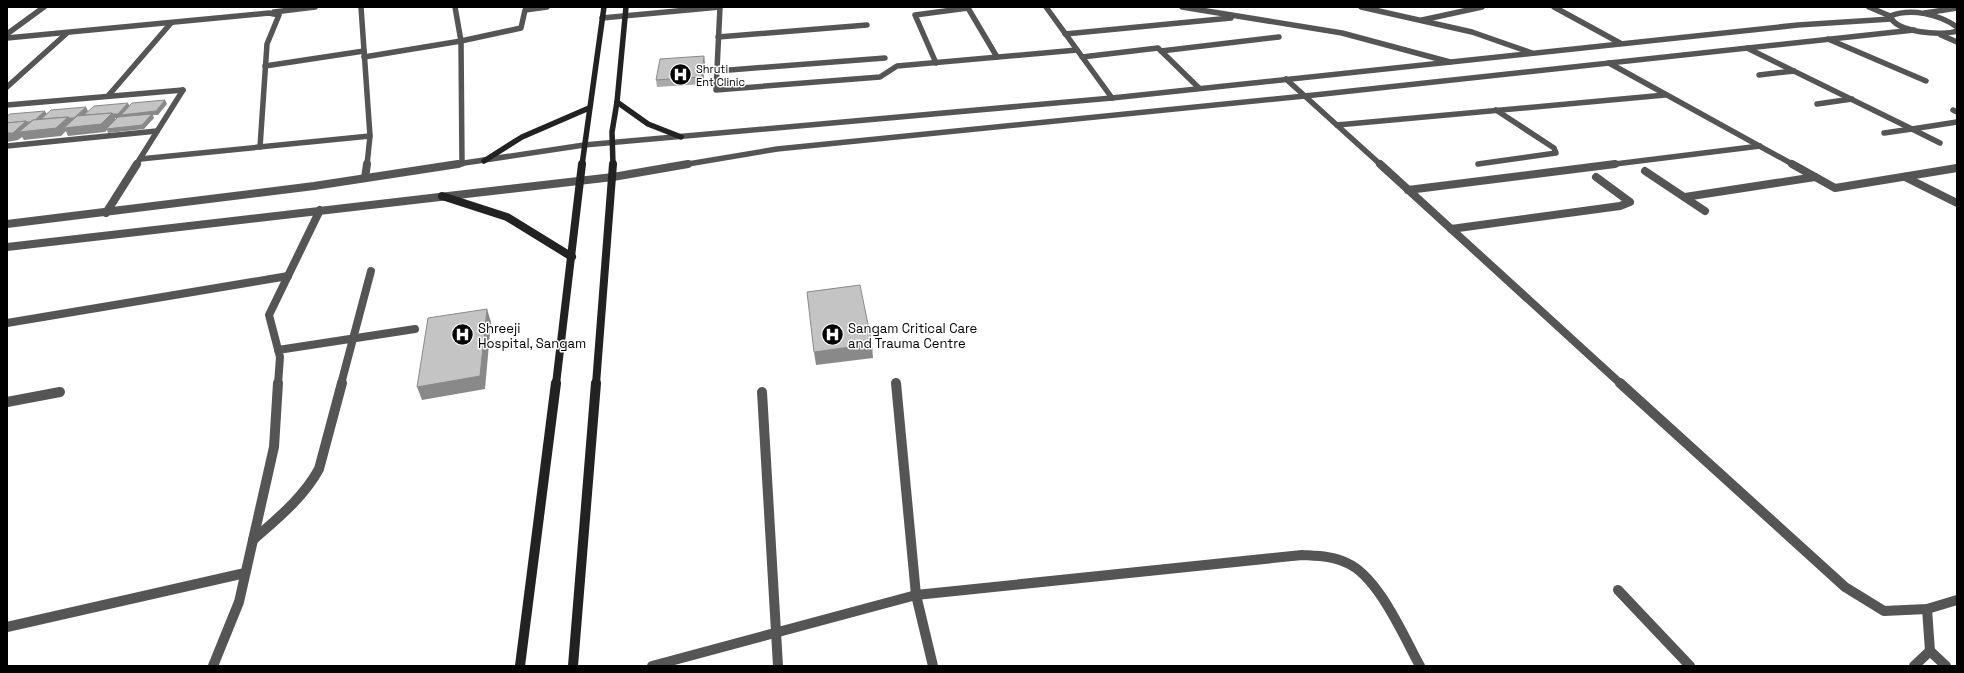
<svg xmlns="http://www.w3.org/2000/svg" width="1964" height="673" viewBox="0 0 1964 673" font-family="'Space Grotesk',sans-serif">
  <rect width="100%" height="100%" fill="#fff"/>
  <g fill="none" stroke-linecap="round" stroke-linejoin="round">
    <g stroke="#555" stroke-width="5.5">
      <path d="M 361,7 L 370,136 L 367,165"/>
      <path d="M 455,7 L 461,41 L 462,164"/>
      <path d="M 720,7 L 716,90 L 880,77 L 897,66 L 1077,50"/>
      <path d="M 1046,7 L 1112,98"/>
      <path d="M 1182,7 L 1342,33 L 1450,62"/>
      <path d="M 1361,7 L 1472,32 L 1532,53"/>
      <path d="M 1554,7 L 1620,43"/>
      <path d="M 274,12 L 315,7"/>
      <path d="M 602,18 L 720,7"/>
      <path d="M 1422,20 L 1482,7"/>
      <path d="M 7,34 L 44,7"/>
      <path d="M 1065,34 L 1231,18"/>
      <path d="M 718,37 L 867,25"/>
      <path d="M 7,38 L 269,13 L 279,15 L 267,44 L 260,147"/>
      <path d="M 1828,39 L 1926,81"/>
      <path d="M 1747,48 L 1912,129 L 1957,122"/>
      <path d="M 1161,51 L 1279,37"/>
      <path d="M 364,57 L 461,41 L 521,28 L 525,10 L 547,7"/>
      <path d="M 1082,57 L 1158,48 L 1199,88"/>
      <path d="M 936,63 L 915,15 L 968,8 L 997,57"/>
      <path d="M 1609,63 L 1794,165"/>
      <path d="M 265,66 L 364,51"/>
      <path d="M 717,71 L 885,58"/>
      <path d="M 1759,75 L 1794,71"/>
      <path d="M 1286,79 L 1381,165"/>
      <path d="M 7,87 L 67,33"/>
      <path d="M 108,96 L 171,23"/>
      <path d="M 1817,104 L 1852,99"/>
      <path d="M 7,105 L 183,90"/>
      <path d="M 1953,110 L 1957,112"/>
      <path d="M 1337,125 L 1665,95"/>
      <path d="M 1884,133 L 1912,129 L 1940,143"/>
      <path d="M 7,146 L 157,131"/>
      <path d="M 140,159 L 370,136"/>
      <path d="M 1478,164 L 1556,153 L 1554,148 L 1496,110"/>
      <path d="M 136,165 L 183,90"/>
      <path d="M 1607,165 L 1760,146"/>
    </g>
    <g stroke="#555" stroke-width="8">
      <path d="M 1380,164 L 1621,384"/>
      <path d="M 1792,164 L 1835,188 L 1957,168"/>
      <path d="M 1645,171 L 1705,211"/>
      <path d="M 1905,177 L 1957,203"/>
      <path d="M 365,178 L 367,164"/>
      <path d="M 1408,190 L 1615,164"/>
      <path d="M 1685,197 L 1815,177"/>
      <path d="M 106,213 L 137,164"/>
      <path d="M 1451,229 L 1620,206 L 1630,202 L 1596,177"/>
      <path d="M 7,323 L 288,276"/>
      <path d="M 278,350 L 415,329"/>
      <path d="M 278,384 L 280,357 L 269,315 L 320,210"/>
      <path d="M 341,384 L 371,271"/>
    </g>
    <g stroke="#555" stroke-width="10">
      <path d="M 896,383 L 916,595 L 933,666"/>
      <path d="M 1620,383 L 1845,587 L 1884,611 L 1927,609 L 1957,600"/>
      <path d="M 762,392 L 778,666"/>
      <path d="M 7,402 L 60,392"/>
      <path d="M 253,540 C 278,518 303,498 319,469 L 342,383"/>
      <path d="M 1618,590 L 1690,666"/>
      <path d="M 1927,609 L 1930,651"/>
      <path d="M 7,627 L 245,573"/>
      <path d="M 213,666 L 239,602 L 274,447 L 278,383"/>
      <path d="M 652,666 L 916,595 L 1302,555 C 1317,556 1333,556 1347,563 C 1378,576 1404,637 1420,666"/>
      <path d="M 1914,666 L 1930,651 L 1946,666"/>
    </g>
    <g stroke="#555" stroke-width="5.5">
      <path d="M 1869,7 L 1890,16"/>
      <path d="M 1925,13 L 1957,8"/>
      <path d="M 1957,27 C 1939,14 1911,8 1890,16 C 1896,33 1943,36 1957,31"/>
      <path d="M 1941,35 L 1957,42"/>
      <path d="M 451,165 L 584,145 L 1112,98 L 1798,25 L 1891,19"/>
      <path d="M 682,165 L 777,149 L 1305,96 L 1914,30"/>
    </g>
    <g stroke="#555" stroke-width="8">
      <path d="M 7,224 L 314,186 L 458,164"/>
      <path d="M 7,247 L 613,177 L 688,164"/>
    </g>
    <g stroke="#222" stroke-width="5.5">
      <path d="M 617,102 L 648,124 L 681,137"/>
      <path d="M 484,161 L 522,137 L 589,108"/>
      <path d="M 582,165 L 604,7"/>
      <path d="M 613,165 L 612,132 L 617,102 L 626,7"/>
    </g>
    <g stroke="#222" stroke-width="8">
      <path d="M 442,196 L 507,217 L 572,257"/>
      <path d="M 556,384 L 582,164"/>
      <path d="M 596,384 L 613,164"/>
    </g>
    <g stroke="#222" stroke-width="10">
      <path d="M 520,666 L 556,383"/>
      <path d="M 573,666 L 596,383"/>
    </g>
  </g>
  <path fill="#a9a9a9" d="M 705,63 L 703,84 L 657,87 L 656,80 Z"/>
  <g fill="#898989" fill-rule="evenodd">
    <path d="M 704,56 L 705,63 L 703,84 L 702,77 Z"/>
    <path d="M 165,100 L 167,104 L 158,115 L 153,115 L 154,118 L 144,129 L 108,133 L 107,130 L 105,132 L 68,136 L 66,131 L 61,136 L 24,140 L 22,137 L 18,140 L 7,142 L 7,133 L 26,121 L 45,111 L 47,115 L 68,117 L 86,107 L 88,111 L 77,122 L 112,113 L 128,103 L 130,107 ZM 121,116 L 123,119 L 116,120 L 115,118 L 120,118 Z"/>
    <path d="M 487,309 L 491,322 L 485,389 L 422,400 L 417,387 Z"/>
    <path d="M 872,344 L 873,358 L 816,365 L 814,352 Z"/>
  </g>
  <g fill="#c4c4c4" stroke="#898989">
    <path d="M 704,56 L 702,77 L 656,80 L 660,59 Z"/>
    <path d="M 165,100 L 156,111 L 121,115 L 132,103 Z"/>
    <path d="M 128,103 L 118,114 L 113,114 L 112,113 L 84,115 L 94,106 Z"/>
    <path d="M 86,107 L 74,118 L 69,118 L 68,117 L 41,119 L 51,110 Z"/>
    <path d="M 45,111 L 35,120 L 33,120 L 30,122 L 27,122 L 26,121 L 7,123 L 7,116 L 10,114 Z"/>
    <path d="M 112,113 L 101,124 L 64,128 L 77,116 Z"/>
    <path d="M 152,114 L 142,125 L 106,129 L 118,117 Z"/>
    <path d="M 68,117 L 56,128 L 19,132 L 33,120 Z"/>
    <path d="M 26,121 L 13,133 L 7,133 L 7,123 Z"/>
    <path d="M 860,285 L 872,344 L 814,352 L 807,292 Z"/>
    <path d="M 487,309 L 480,376 L 417,387 L 428,318 Z"/>
  </g>
  <defs>
    <symbol id="hospital-disc" viewBox="-11 -11 22 22"><circle r="9.5" fill="#000" stroke="#fff"/><path d="M-5-5h3v3.5h4V-5h3V5h-3V1.5h-4V5h-3Z" fill="#fff"/></symbol>
  </defs>
  <g fill-rule="evenodd">
    <use href="#hospital-disc" x="668" y="62" width="25" height="25"/>
    <use href="#hospital-disc" x="450" y="322" width="25" height="25"/>
    <use href="#hospital-disc" x="820" y="322" width="25" height="25"/>
  </g>
  <g text-anchor="middle" dominant-baseline="central" stroke-width="3" stroke-linejoin="round" paint-order="stroke">
    <g font-size="11" fill="#000" stroke="#fff" text-anchor="start">
      <text x="696" y="69">Shruti<tspan x="696" dy="13">Ent Clinic</tspan></text>
    </g>
    <g font-size="13" fill="#000" stroke="#fff" text-anchor="start">
      <text x="478" y="328">Shreeji<tspan x="478" dy="15">Hospital, Sangam</tspan></text>
      <text x="848" y="328">Sangam Critical Care<tspan x="848" dy="15">and Trauma Centre</tspan></text>
    </g>
  </g>
  <rect width="1964" height="673" fill="none" stroke="#000000" stroke-width="16"/>
</svg>
